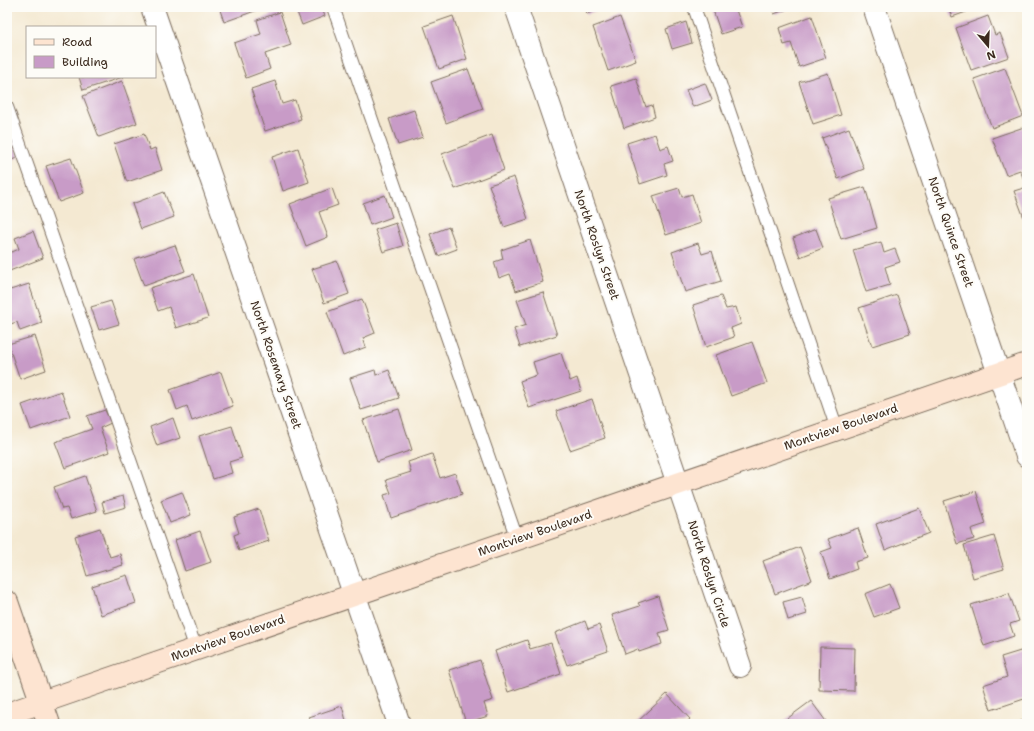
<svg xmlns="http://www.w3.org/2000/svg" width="1034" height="731" viewBox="0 0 1034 731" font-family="'Shantell Sans',sans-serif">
  <rect width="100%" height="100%" fill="#fdfcf7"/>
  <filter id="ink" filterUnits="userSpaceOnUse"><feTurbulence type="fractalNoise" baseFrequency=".025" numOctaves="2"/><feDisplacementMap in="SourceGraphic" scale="8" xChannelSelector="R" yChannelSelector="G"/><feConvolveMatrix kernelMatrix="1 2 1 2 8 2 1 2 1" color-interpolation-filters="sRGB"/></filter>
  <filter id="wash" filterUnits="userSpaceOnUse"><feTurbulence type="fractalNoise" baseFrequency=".012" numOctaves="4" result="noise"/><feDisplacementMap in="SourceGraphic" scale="16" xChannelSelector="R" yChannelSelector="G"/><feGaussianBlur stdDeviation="0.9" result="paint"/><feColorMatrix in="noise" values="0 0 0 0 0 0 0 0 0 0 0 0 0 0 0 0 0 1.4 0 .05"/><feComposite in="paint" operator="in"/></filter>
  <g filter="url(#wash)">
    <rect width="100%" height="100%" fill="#f4e9d2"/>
    <g id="blocks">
      <g fill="#c89bc7">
        <path d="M 219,7 L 266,7 L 224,22 Z"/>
        <path d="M 295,7 L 321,7 L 325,16 L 302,25 Z"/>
        <path d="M 585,7 L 605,7 L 587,14 Z"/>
        <path d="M 712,7 L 735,7 L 742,27 L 721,34 Z"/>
        <path d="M 772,7 L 793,7 L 774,14 Z"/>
        <path d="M 948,7 L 980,7 L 952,17 Z"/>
        <path d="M 280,12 L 291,45 L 265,54 L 270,69 L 246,78 L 234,43 L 261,34 L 257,20 Z"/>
        <path d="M 453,16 L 467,59 L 439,69 L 424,26 Z"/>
        <path d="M 812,16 L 826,58 L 799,67 L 791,43 L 784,45 L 779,28 Z"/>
        <path d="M 988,16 L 995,35 L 1000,33 L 1009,57 L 971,70 L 956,28 Z"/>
        <path d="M 620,17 L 636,61 L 608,71 L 593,27 Z"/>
        <path d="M 686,22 L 692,43 L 672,49 L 666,29 Z"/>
        <path d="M 1005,68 L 1023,116 L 992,128 L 974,79 Z"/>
        <path d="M 468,69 L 483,109 L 446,123 L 431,82 Z"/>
        <path d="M 828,73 L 841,115 L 813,124 L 799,82 Z"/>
        <path d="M 79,77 L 123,77 L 83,90 Z"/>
        <path d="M 636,78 L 646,107 L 652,105 L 655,117 L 624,128 L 611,86 Z"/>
        <path d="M 122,81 L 137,123 L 99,137 L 83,96 Z"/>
        <path d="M 275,81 L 282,104 L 295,100 L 301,119 L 265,131 L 251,89 Z"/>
        <path d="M 705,83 L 712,100 L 693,107 L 686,90 Z"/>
        <path d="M 414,110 L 423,137 L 398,145 L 389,119 Z"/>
        <path d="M 7,124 L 19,157 L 7,162 Z"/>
        <path d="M 1027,126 L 1027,179 L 1024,180 L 1020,170 L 1006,175 L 992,138 Z"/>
        <path d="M 849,128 L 864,169 L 838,179 L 822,138 Z"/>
        <path d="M 144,134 L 150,150 L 155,148 L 162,170 L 127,182 L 114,144 Z"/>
        <path d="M 655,134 L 660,149 L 668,146 L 673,161 L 664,164 L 667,175 L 640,184 L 627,143 Z"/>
        <path d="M 492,135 L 504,170 L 455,189 L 442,154 Z"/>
        <path d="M 298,148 L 309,182 L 283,191 L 272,157 Z"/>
        <path d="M 71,158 L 84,193 L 59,202 L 46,166 Z"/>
        <path d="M 514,177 L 528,219 L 504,227 L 489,185 Z"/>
        <path d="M 865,187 L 877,228 L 841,239 L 828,198 Z"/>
        <path d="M 1027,187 L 1027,226 L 1014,191 Z"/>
        <path d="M 332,188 L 338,205 L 319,212 L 328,237 L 306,246 L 290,204 Z"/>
        <path d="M 679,188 L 682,197 L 692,194 L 701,223 L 666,235 L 653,196 Z"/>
        <path d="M 164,192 L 174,217 L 141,229 L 132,204 Z"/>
        <path d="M 385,195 L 392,217 L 370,225 L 363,203 Z"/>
        <path d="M 396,223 L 403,246 L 383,252 L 375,230 Z"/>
        <path d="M 449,227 L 457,249 L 438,256 L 430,234 Z"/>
        <path d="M 816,229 L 823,248 L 800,257 L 793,238 Z"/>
        <path d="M 33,231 L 43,258 L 7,272 L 7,254 L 19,249 L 15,238 Z"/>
        <path d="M 530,240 L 543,282 L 516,291 L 510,274 L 499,278 L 494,262 L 503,259 L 501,250 Z"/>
        <path d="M 881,242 L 884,253 L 895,249 L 900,262 L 885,267 L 890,285 L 866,292 L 853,250 Z"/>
        <path d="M 698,243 L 702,254 L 712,251 L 721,281 L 685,292 L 672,252 Z"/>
        <path d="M 175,245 L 185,271 L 144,286 L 134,259 Z"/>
        <path d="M 337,261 L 349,294 L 324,303 L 312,269 Z"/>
        <path d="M 194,274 L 208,318 L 176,328 L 169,307 L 158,311 L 150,288 Z"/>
        <path d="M 29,284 L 42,323 L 20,331 L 17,322 L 7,325 L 7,291 Z"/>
        <path d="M 543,292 L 557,335 L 520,347 L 514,329 L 526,325 L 517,300 Z"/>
        <path d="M 897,295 L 910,334 L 872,346 L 859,308 Z"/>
        <path d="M 721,296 L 726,309 L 736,307 L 741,324 L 731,328 L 734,337 L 706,347 L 693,305 Z"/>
        <path d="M 362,299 L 375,333 L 363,338 L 366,347 L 343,356 L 327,312 Z"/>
        <path d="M 111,301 L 119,324 L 99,330 L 91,307 Z"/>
        <path d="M 35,336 L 46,370 L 20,379 L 8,344 Z"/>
        <path d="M 752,342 L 767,383 L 731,396 L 716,355 Z"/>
        <path d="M 561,353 L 570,381 L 577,378 L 581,391 L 529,408 L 520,381 L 537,375 L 533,362 Z"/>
        <path d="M 375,370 L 376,375 L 389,370 L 399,398 L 361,410 L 350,378 Z"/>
        <path d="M 221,372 L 233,406 L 192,421 L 187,406 L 177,410 L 170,390 Z"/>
        <path d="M 61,391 L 70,416 L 31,430 L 22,405 Z"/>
        <path d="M 592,399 L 605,438 L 570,450 L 556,411 Z"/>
        <path d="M 399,409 L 412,450 L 377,462 L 363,420 Z"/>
        <path d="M 105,410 L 111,423 L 100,428 L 109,452 L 65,468 L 55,442 L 92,429 L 87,416 Z"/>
        <path d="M 173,418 L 180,438 L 157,446 L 150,427 Z"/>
        <path d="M 232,426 L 242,458 L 229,462 L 232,473 L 213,479 L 199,436 Z"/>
        <path d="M 432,454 L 440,478 L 455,473 L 462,494 L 391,518 L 384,495 L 391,493 L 386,480 L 411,472 L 408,462 Z"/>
        <path d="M 85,476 L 97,511 L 71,519 L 67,508 L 62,509 L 54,487 Z"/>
        <path d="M 976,491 L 986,524 L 971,529 L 974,539 L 957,544 L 944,501 Z"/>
        <path d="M 182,492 L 191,515 L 170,523 L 161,500 Z"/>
        <path d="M 123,496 L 126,507 L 105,513 L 102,502 Z"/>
        <path d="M 919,508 L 929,533 L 885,550 L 876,524 Z"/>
        <path d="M 259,509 L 269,541 L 239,551 L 234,535 L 239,533 L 234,517 Z"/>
        <path d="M 100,528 L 110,557 L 120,554 L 123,565 L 87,576 L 75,536 Z"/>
        <path d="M 858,528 L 868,558 L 855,562 L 857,569 L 830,579 L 821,552 L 832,548 L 828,539 Z"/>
        <path d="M 200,531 L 211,562 L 185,571 L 175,540 Z"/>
        <path d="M 994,536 L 1004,569 L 973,578 L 964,545 Z"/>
        <path d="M 800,547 L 812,580 L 775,594 L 763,561 Z"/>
        <path d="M 127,575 L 136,603 L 101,615 L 92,586 Z"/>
        <path d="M 890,584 L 899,608 L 874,617 L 865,594 Z"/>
        <path d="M 1009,593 L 1019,621 L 1010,624 L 1014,636 L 984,646 L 971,605 Z"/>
        <path d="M 658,596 L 669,630 L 659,633 L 662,644 L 639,652 L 638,649 L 625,654 L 612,615 L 640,606 L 638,603 Z"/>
        <path d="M 802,597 L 807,614 L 788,620 L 783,602 Z"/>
        <path d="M 585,621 L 588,629 L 599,625 L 608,651 L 567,665 L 555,633 Z"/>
        <path d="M 527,640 L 530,649 L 551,643 L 561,674 L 508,692 L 495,651 Z"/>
        <path d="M 820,647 L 855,648 L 854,691 L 819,690 Z"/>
        <path d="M 1027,649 L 1027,698 L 991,710 L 983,685 L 1007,677 L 1001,657 Z"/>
        <path d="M 480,660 L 493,700 L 484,703 L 488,716 L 466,723 L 449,670 Z"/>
        <path d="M 667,694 L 690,719 L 685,724 L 635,724 Z"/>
        <path d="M 811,701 L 828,724 L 780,724 Z"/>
        <path d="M 342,706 L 347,724 L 311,724 L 309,717 Z"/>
        <path d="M 1027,719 L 1027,724 L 1012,724 Z"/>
      </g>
    </g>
  </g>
  <g filter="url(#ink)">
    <use href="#blocks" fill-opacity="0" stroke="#7c6d5d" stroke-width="1"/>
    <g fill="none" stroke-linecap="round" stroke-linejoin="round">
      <defs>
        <g id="lane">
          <path d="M 333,7 L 517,539"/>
          <path d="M 694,7 L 837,429"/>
          <path d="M 7,107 L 196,649"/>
        </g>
        <g id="street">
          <path d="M 152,7 L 399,724"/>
          <path d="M 516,7 L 740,666"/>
          <path d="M 874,7 L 1027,456"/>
        </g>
        <g id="secondary">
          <path d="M 7,602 L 49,724"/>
          <path d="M 7,714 L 1027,364"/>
        </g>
      </defs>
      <use href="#lane" stroke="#7c6d5d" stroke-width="14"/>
      <use href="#street" stroke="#7c6d5d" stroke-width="24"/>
      <use href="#secondary" stroke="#7c6d5d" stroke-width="24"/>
      <use href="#lane" stroke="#fff" stroke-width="12"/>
      <use href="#street" stroke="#fff" stroke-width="22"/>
      <use href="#secondary" stroke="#fde4d1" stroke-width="22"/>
    </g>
  </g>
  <g text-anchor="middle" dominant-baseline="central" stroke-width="4" stroke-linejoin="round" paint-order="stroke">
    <g font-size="12" fill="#3b2a1e" stroke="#fdfcf7">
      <text transform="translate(951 232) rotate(71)">North Quince Street</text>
      <text transform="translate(597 245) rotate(71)">North Roslyn Street</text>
      <text transform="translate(276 365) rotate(71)">North Rosemary Street</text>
      <text transform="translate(841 427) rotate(-19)">Montview Boulevard</text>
      <text transform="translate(535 533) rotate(-19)">Montview Boulevard</text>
      <text transform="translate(709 574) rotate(72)">North Roslyn Circle</text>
      <text transform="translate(228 638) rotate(-19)">Montview Boulevard</text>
    </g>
  </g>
  <rect width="1034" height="731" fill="none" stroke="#fdfcf7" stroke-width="24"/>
  <rect x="26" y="26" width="130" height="52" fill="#fdfcf7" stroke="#afa8a0"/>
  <rect x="34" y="39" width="20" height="6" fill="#fde4d1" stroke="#afa8a0"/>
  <text x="62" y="46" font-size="12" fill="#3b2a1e">Road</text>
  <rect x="34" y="56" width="20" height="12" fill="#c89bc7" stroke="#afa8a0"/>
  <text x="62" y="66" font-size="12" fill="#3b2a1e">Building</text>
  <g transform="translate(988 46) rotate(161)" stroke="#fdfcf7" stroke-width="3" paint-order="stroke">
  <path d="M0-3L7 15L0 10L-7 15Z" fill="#3b2a1e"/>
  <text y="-6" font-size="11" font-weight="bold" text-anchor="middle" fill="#3b2a1e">N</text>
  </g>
</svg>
